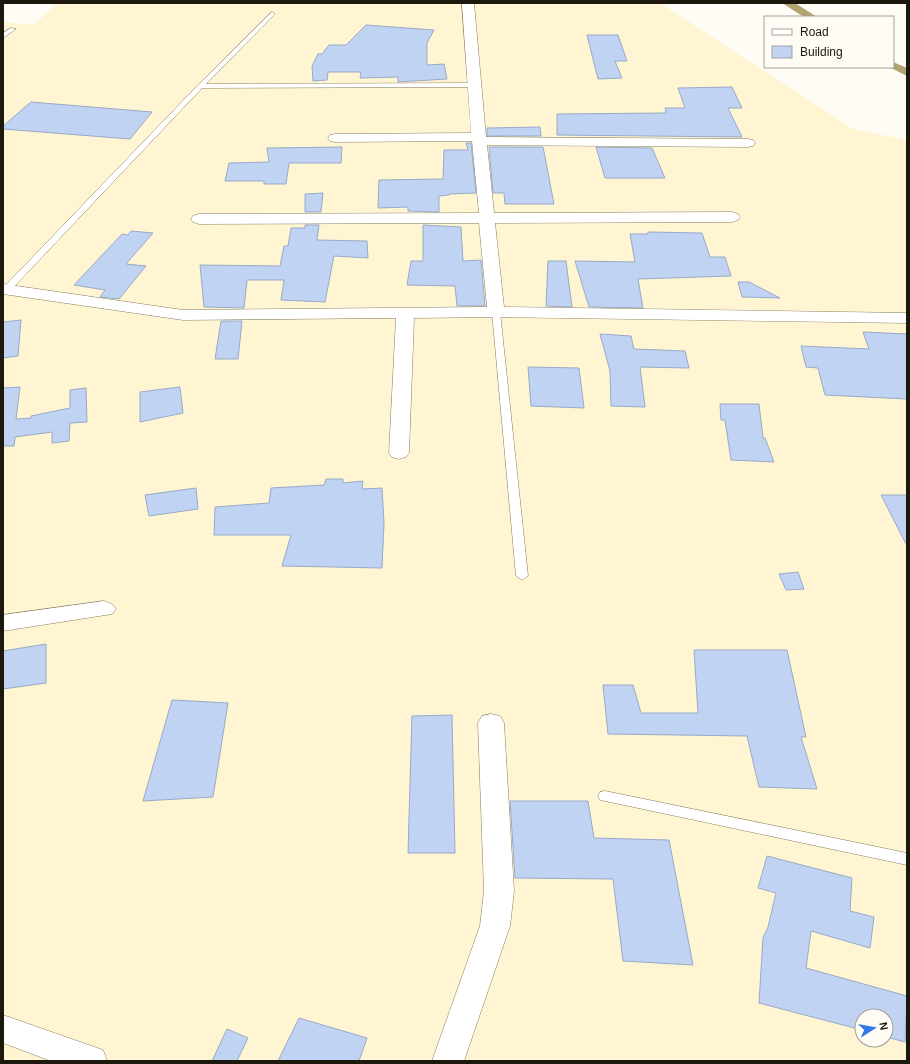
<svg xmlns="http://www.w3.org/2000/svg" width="910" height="1064" viewBox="0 0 910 1064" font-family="Arial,sans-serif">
  <rect width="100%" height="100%" fill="#fefcf5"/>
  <path fill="#fff5d2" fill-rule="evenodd" d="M 58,3 L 660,3 L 853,129 L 907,140 L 907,1061 L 3,1061 L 3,22 L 33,25 ZM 862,1016 L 886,1016 L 886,1040 L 862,1040 Z"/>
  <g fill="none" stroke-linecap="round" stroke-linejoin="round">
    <g fill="#b2a36f" fill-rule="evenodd">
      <path d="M 782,3 L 795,3 L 817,17 L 804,17 Z"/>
      <path d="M 893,62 L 907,68 L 907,76 L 889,67 L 893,67 Z"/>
    </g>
  </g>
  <g fill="#c0d3f2" stroke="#97aac7">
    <path d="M 366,25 L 434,30 L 427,43 L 427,65 L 444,64 L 447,79 L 398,82 L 398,77 L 360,78 L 361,72 L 328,72 L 327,80 L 313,81 L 312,66 L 318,54 L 322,54 L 329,45 L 346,45 Z"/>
    <path d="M 587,35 L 618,35 L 627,61 L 615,61 L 622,78 L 598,79 Z"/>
    <path d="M 732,87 L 742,108 L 728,108 L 742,137 L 557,135 L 557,114 L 666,113 L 665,108 L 685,108 L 678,88 Z"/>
    <path d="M 31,102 L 152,112 L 130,139 L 3,129 L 3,126 Z"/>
    <path d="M 540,127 L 541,136 L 487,136 L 487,128 Z"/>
    <path d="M 466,143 L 471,143 L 476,193 L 449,194 L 449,195 L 439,196 L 439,212 L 408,211 L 408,207 L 378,208 L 379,180 L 443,179 L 444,150 L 468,150 Z"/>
    <path d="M 342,147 L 341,163 L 289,163 L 286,184 L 264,184 L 264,181 L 225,181 L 229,163 L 269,162 L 267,148 Z"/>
    <path d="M 489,147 L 543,147 L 554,204 L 505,204 L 504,193 L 493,193 Z"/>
    <path d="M 596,147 L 652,148 L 665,178 L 605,178 Z"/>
    <path d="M 323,193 L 321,212 L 305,212 L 305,194 Z"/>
    <path d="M 305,225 L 319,225 L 317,240 L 367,241 L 368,258 L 334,256 L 325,302 L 281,300 L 284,280 L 247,280 L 244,308 L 204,307 L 200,265 L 280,266 L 284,246 L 288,246 L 291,228 L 305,228 Z"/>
    <path d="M 423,225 L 461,227 L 463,261 L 481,260 L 485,306 L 457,306 L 455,286 L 407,285 L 411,261 L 423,261 Z"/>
    <path d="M 131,231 L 153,233 L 126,264 L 146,266 L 119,299 L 100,297 L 105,290 L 74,285 L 122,234 L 128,235 Z"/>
    <path d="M 648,232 L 702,233 L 710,257 L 725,257 L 731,276 L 638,279 L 643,308 L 589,307 L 575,261 L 635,262 L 630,234 L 648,234 Z"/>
    <path d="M 548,261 L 566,261 L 572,307 L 546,306 Z"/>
    <path d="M 738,282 L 749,282 L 780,298 L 742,297 Z"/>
    <path d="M 21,320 L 18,356 L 3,358 L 3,322 Z"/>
    <path d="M 221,321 L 242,321 L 238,359 L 215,359 Z"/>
    <path d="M 863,332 L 907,334 L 907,399 L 825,395 L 818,368 L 806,367 L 801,346 L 869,349 Z"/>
    <path d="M 600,334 L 631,336 L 634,349 L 685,351 L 689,368 L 640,367 L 645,407 L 611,406 L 610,371 Z"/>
    <path d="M 528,367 L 579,368 L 584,408 L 531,406 Z"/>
    <path d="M 20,387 L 16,419 L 31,418 L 31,416 L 70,408 L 70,390 L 86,388 L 87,422 L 70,423 L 69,441 L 52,443 L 52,432 L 15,437 L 14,446 L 3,446 L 3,388 Z"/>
    <path d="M 180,387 L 183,413 L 140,422 L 140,392 Z"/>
    <path d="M 720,404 L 759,404 L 763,438 L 765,438 L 774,462 L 731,460 L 725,420 L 721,420 Z"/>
    <path d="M 326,479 L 343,479 L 343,483 L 363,481 L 362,489 L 382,488 L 384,523 L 382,568 L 282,566 L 291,535 L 214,535 L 215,507 L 269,503 L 271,488 L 324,485 Z"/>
    <path d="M 196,488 L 198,509 L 149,516 L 145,495 Z"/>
    <path d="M 881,495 L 907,495 L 907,546 Z"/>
    <path d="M 798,572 L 804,589 L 786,590 L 779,574 Z"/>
    <path d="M 46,644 L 46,683 L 3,689 L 3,651 Z"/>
    <path d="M 694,650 L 787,650 L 806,737 L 801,737 L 817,789 L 759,787 L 747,736 L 608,734 L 603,685 L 633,685 L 641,713 L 698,713 Z"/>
    <path d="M 172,700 L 228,703 L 213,797 L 143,801 Z"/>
    <path d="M 452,715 L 455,853 L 408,853 L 412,716 Z"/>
    <path d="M 510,801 L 588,801 L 594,838 L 669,840 L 693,965 L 623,961 L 613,879 L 515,878 Z"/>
    <path d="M 767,856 L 852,878 L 850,911 L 874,917 L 870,948 L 811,931 L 806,968 L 907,996 L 905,1042 L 886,1037 L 886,1016 L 862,1016 L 862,1030 L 759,1003 L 763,938 L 768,927 L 776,893 L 758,888 Z"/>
    <path d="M 299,1018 L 367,1038 L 359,1061 L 278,1061 Z"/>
    <path d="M 227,1029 L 248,1038 L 237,1061 L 212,1061 Z"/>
  </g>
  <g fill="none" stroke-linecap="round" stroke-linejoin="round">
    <defs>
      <g id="service">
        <path d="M 272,12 L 275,14 L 274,15 L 206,84 L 474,83 L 477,85 L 474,87 L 202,88 L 9,292 L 3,292 L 3,288 L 198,85 Z"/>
        <path d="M 11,28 L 16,29 L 3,38 L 3,33 Z"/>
        <path d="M 496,309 L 500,312 L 528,576 L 522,580 L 516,576 L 492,312 Z"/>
        <path d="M 605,791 L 907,853 L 907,865 L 605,801 L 600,800 L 598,796 L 600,792 Z"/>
      </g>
      <g id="minor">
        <path d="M 462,3 L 474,3 L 486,137 L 748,139 L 753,140 L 755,143 L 753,146 L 748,147 L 487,145 L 494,213 L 732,212 L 738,214 L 740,217 L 738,220 L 732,222 L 495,223 L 504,307 L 907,313 L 907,323 L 496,317 L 414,318 L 409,453 L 406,457 L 399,459 L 392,457 L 389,453 L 396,318 L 183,320 L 3,294 L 3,284 L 183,310 L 487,307 L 479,223 L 199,224 L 193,222 L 191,219 L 193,216 L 199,214 L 479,213 L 472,141 L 335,142 L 330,141 L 328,138 L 330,135 L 335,134 L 471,133 Z"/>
        <path d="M 104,601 L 112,604 L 116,609 L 112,614 L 3,631 L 3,615 Z"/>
        <path d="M 491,714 L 500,716 L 504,723 L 514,891 L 510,926 L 464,1061 L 432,1061 L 480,926 L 484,891 L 478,723 L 482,716 Z"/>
        <path d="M 3,1015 L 103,1050 L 107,1061 L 51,1061 L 3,1043 Z"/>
      </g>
    </defs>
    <use href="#service" stroke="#867d5c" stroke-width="1"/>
    <use href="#minor" stroke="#867d5c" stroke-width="1"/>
    <use href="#service" fill="#fff" fill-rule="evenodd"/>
    <use href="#minor" fill="#fff" fill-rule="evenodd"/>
  </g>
  <rect width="910" height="1064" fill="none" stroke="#1c180b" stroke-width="8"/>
  <rect x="764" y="16" width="130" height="52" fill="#fefcf5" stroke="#a4a197"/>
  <rect x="772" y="29" width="20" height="6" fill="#ffffff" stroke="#a4a197"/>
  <text x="800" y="36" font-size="12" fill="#1c180b">Road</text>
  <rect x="772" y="46" width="20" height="12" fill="#c0d3f2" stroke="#a4a197"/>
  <text x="800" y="56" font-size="12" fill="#1c180b">Building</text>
  <g transform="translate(874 1028) rotate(79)"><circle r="19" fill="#fefcf5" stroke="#a4a197"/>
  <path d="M0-3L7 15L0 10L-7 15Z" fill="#3679e6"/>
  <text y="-6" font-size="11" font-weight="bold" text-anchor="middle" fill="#1c180b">N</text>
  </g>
</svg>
